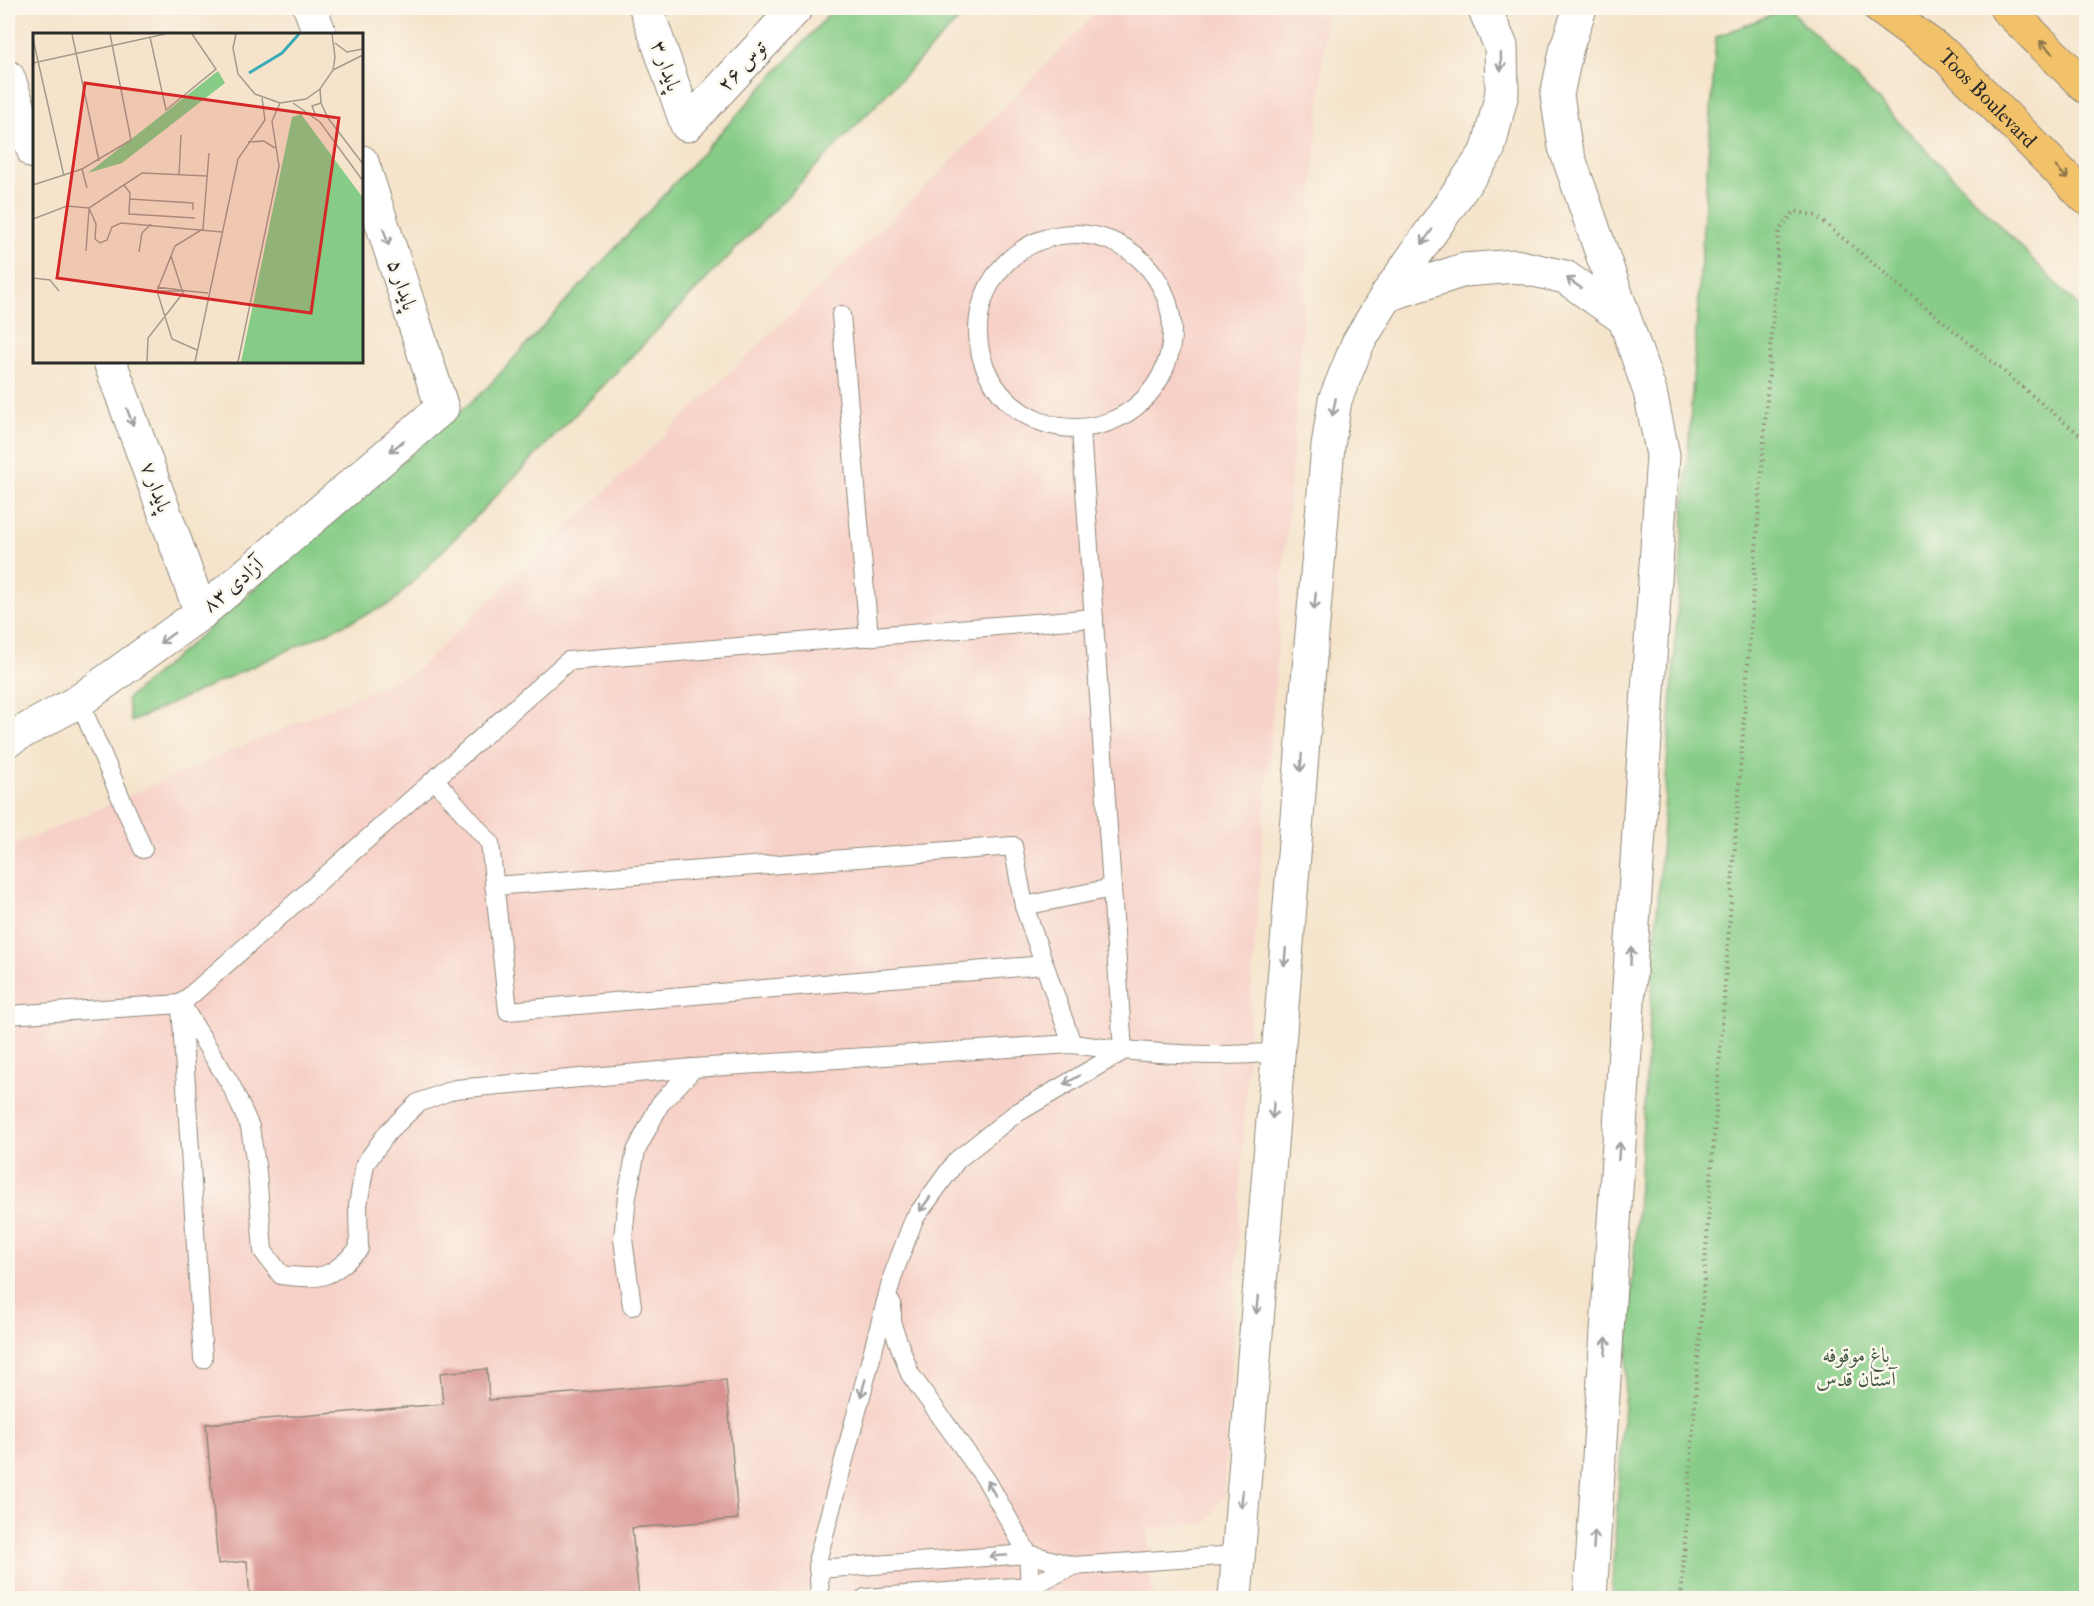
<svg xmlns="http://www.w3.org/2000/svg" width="2094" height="1606" viewBox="0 0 2094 1606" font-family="'IM FELL Double Pica',Amiri,serif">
  <rect width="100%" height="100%" fill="#fbf7ec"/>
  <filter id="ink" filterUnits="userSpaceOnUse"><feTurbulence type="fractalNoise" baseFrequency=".0167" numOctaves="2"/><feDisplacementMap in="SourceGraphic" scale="12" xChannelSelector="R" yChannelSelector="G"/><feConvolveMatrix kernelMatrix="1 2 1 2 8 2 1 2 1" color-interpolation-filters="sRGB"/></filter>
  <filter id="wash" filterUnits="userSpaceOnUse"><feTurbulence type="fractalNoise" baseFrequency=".008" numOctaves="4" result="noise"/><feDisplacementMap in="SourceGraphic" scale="24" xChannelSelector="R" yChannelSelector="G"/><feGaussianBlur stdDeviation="1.35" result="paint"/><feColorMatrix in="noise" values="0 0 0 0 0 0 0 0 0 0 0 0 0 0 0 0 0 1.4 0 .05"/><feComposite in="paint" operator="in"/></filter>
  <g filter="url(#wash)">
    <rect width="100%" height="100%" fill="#f5e4cb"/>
    <path fill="#f7d1c8" d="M 1101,8 L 1327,8 L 1252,979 L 1224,1496 L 1206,1523 L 1147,1529 L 1153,1598 L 8,1598 L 8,848 L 416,671 L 939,174 Z"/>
    <g fill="#86cc86" stroke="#587c58" stroke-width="1.5">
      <path d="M 835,8 L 970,8 L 392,603 L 131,722 L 127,699 L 485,390 Z"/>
      <path d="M 1788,8 L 2086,314 L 2086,1598 L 1611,1598 L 1716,37 Z"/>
    </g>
    <g id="blocks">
      <path fill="#d99390" d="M 487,1369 L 489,1400 L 726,1380 L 738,1519 L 632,1528 L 639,1598 L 250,1598 L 247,1561 L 218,1564 L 206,1424 L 443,1404 L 440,1373 Z"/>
    </g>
  </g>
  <g filter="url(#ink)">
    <use href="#blocks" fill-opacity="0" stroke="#90887b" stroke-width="1.5"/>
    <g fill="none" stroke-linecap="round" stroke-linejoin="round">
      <defs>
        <g id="service">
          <circle cx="1075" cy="331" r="97"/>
          <path d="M 841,315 L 869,637"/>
          <path d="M 79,701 L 143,849"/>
          <path d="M 435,780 L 490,843 L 508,1011 L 1044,965"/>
          <path d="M 494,886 L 1013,846 L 1024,906"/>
          <path d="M 181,1004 L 231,1085 L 250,1127 L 257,1172 L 263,1251 L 281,1275 C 324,1280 328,1279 359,1249 L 358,1205 L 365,1164 L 388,1132 L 418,1103 L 455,1089 L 694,1068 L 1072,1044 C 1139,1053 1210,1059 1277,1052"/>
          <path d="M 181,1006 L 203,1359"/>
          <path d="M 8,1015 L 181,1004 L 568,661 L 1094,618"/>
          <path d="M 1072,1044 L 1024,906 L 1112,888"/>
          <path d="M 892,1304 L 892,1325 L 910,1374 L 987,1481 L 1028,1554 L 1030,1586 L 1026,1597"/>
          <path d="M 632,1306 L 623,1239 L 627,1196 L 636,1151 L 660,1104 L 694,1068"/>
          <path d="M 1073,1566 L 1237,1555"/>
          <path d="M 818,1569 L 1028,1554 L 1073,1566 L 1030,1586 L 865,1598"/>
          <path d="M 820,1598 L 818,1558 L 893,1275 L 914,1219 L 957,1160 L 1015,1114 L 1123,1051 L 1081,429"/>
        </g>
        <g id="minor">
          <path d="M 310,8 L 320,34"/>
          <path d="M 646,8 L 687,125 L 796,8"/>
          <path d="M 8,77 L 34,152"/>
          <path d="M 110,362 L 201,613"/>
          <path d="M 8,740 L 79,701 L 201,613 L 442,408 L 362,162"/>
        </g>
        <g id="tertiary">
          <path d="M 1580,8 L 1567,47 L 1557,95 L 1565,147 L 1650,392 L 1663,455 L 1590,1598"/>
          <path d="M 1387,295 L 1464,270 L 1516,266 L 1565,277 L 1622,317"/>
          <path d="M 1235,1598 L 1306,704 L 1328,446 L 1335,400 L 1358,343 L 1387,295 L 1488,150 L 1502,93 L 1501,46 L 1484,8"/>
        </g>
        <g id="primary">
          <path id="s1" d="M 1880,8 L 1945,55 L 2086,198"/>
          <path d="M 2006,8 L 2086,87"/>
        </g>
      </defs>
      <use href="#service" stroke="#90887b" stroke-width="20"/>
      <use href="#minor" stroke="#90887b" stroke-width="35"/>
      <use href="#tertiary" stroke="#90887b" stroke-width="35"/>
      <use href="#primary" stroke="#90887b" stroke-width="35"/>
      <path stroke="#90887b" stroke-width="4" stroke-dasharray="1.5 4.5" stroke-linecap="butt" d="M 1681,1598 L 1779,230 L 1795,211 L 1816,216 L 2086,440"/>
      <use href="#service" stroke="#fff" stroke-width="18"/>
      <use href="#minor" stroke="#fff" stroke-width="33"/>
      <use href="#tertiary" stroke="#fff" stroke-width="33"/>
      <use href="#primary" stroke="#f2c26a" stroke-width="33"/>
    </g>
    <defs><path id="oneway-shaft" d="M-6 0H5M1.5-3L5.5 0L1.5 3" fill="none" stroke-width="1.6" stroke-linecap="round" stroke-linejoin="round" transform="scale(1.5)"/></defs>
    <g stroke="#8e764a">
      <use href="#oneway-shaft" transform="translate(2046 47) rotate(-135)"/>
      <use href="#oneway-shaft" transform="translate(2062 173) rotate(45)"/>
    </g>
    <g stroke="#a0a0a0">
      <use href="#oneway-shaft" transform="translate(1501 62) rotate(89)"/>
      <use href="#oneway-shaft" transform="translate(386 237) rotate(72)"/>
      <use href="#oneway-shaft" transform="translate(1427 237) rotate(125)"/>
      <use href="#oneway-shaft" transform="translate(1574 283) rotate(-145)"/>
      <use href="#oneway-shaft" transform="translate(1334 407) rotate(101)"/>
      <use href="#oneway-shaft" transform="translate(130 417) rotate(70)"/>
      <use href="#oneway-shaft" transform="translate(397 446) rotate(140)"/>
      <use href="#oneway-shaft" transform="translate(1315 601) rotate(95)"/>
      <use href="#oneway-shaft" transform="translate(167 638) rotate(144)"/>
      <use href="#oneway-shaft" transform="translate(1301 763) rotate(95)"/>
      <use href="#oneway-shaft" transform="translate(1631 956) rotate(-86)"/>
      <use href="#oneway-shaft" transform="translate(1285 957) rotate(95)"/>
      <use href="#oneway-shaft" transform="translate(1072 1080) rotate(150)"/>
      <use href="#oneway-shaft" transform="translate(1273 1110) rotate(95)"/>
      <use href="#oneway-shaft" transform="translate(1619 1151) rotate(-86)"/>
      <use href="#oneway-shaft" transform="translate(925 1204) rotate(126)"/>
      <use href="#oneway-shaft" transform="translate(1257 1305) rotate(95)"/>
      <use href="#oneway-shaft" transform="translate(1606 1346) rotate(-86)"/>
      <use href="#oneway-shaft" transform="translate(863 1388) rotate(105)"/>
      <use href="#oneway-shaft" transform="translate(991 1488) rotate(-120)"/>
      <use href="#oneway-shaft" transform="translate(1242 1499) rotate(95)"/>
      <use href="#oneway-shaft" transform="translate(1594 1540) rotate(-86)"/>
      <use href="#oneway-shaft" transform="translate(998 1556) rotate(176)"/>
    </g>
  </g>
  <g text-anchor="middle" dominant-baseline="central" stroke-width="5" stroke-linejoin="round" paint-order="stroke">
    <g font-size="21" fill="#2b2b2b" stroke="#fbf7ec">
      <text transform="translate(666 66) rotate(71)">پایدار ۳</text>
      <text transform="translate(742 66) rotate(-47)">توس ۲۶</text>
      <text stroke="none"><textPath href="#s1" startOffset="141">Toos Boulevard</textPath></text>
      <text transform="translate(402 285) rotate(72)">پایدار ۵</text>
      <text transform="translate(156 487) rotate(70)">پایدار ۷</text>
      <text transform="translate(233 585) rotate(-40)">آزادی ۸۳</text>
    </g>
    <g font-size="21" fill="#465b46" stroke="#fbf7ec">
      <text x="1856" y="1355">باغ موقوفه<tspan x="1856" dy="24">آستان قدس</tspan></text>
    </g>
  </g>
  <g transform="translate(33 33)">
    <rect width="330" height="330" fill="#f5e4cb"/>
    <path d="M 185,38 L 192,50 L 89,130 L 55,140 ZM 268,81 L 330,165 L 330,329 L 208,329 L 259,84 Z" fill="#86cc86"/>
    <path fill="none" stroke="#3babb8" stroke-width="3" d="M 216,40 L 249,20 L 266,1"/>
    <path fill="none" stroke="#a49a8b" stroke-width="1.5" d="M 39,1 L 66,128M 203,1 L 200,15 L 205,41 L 222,61 L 247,70 L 273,66 L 287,56 L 300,37 L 302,24 L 299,1M 117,4 L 133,77 L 183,36 L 159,1M 0,6 L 31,143M 302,10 L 314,19 L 330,16M 0,30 L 132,1M 300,37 L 330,22M 287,56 L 288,70 L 295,85 L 330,131M 260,70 L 287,89 L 330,148M 283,83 L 279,73 L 288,70M 215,109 L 231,108 L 242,115M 49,136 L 54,155M 146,142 L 148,102M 0,152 L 49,136 L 98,107 L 77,1M 91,152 L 97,160 L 96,181 L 162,185M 96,166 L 160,170 L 160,177M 56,175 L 63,191 L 62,206 L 67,210 L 74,207 L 79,194 L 88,190 L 189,199M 0,186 L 34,173 L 56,175 L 109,140 L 174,143M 53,218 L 56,176M 106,219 L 109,200 L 118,191M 0,245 L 17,247 L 26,258M 124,258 L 155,258 L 124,254M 155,258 L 175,260M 164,317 L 139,306 L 124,258 L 142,213 L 170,196 L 176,120M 114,329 L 115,305 L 150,260 L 138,223M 162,329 L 205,126 L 232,87 L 229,65M 205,329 L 246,133 L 239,88 L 247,70"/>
    <path fill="#d62828" fill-opacity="0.15" stroke="#d62828" stroke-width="3" d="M 52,50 L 306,85 L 278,280 L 24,245 Z"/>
    <rect width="330" height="330" fill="none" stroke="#2b2b2b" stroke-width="3"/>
  </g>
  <rect width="2094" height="1606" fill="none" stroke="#fbf7ec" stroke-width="30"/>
</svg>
